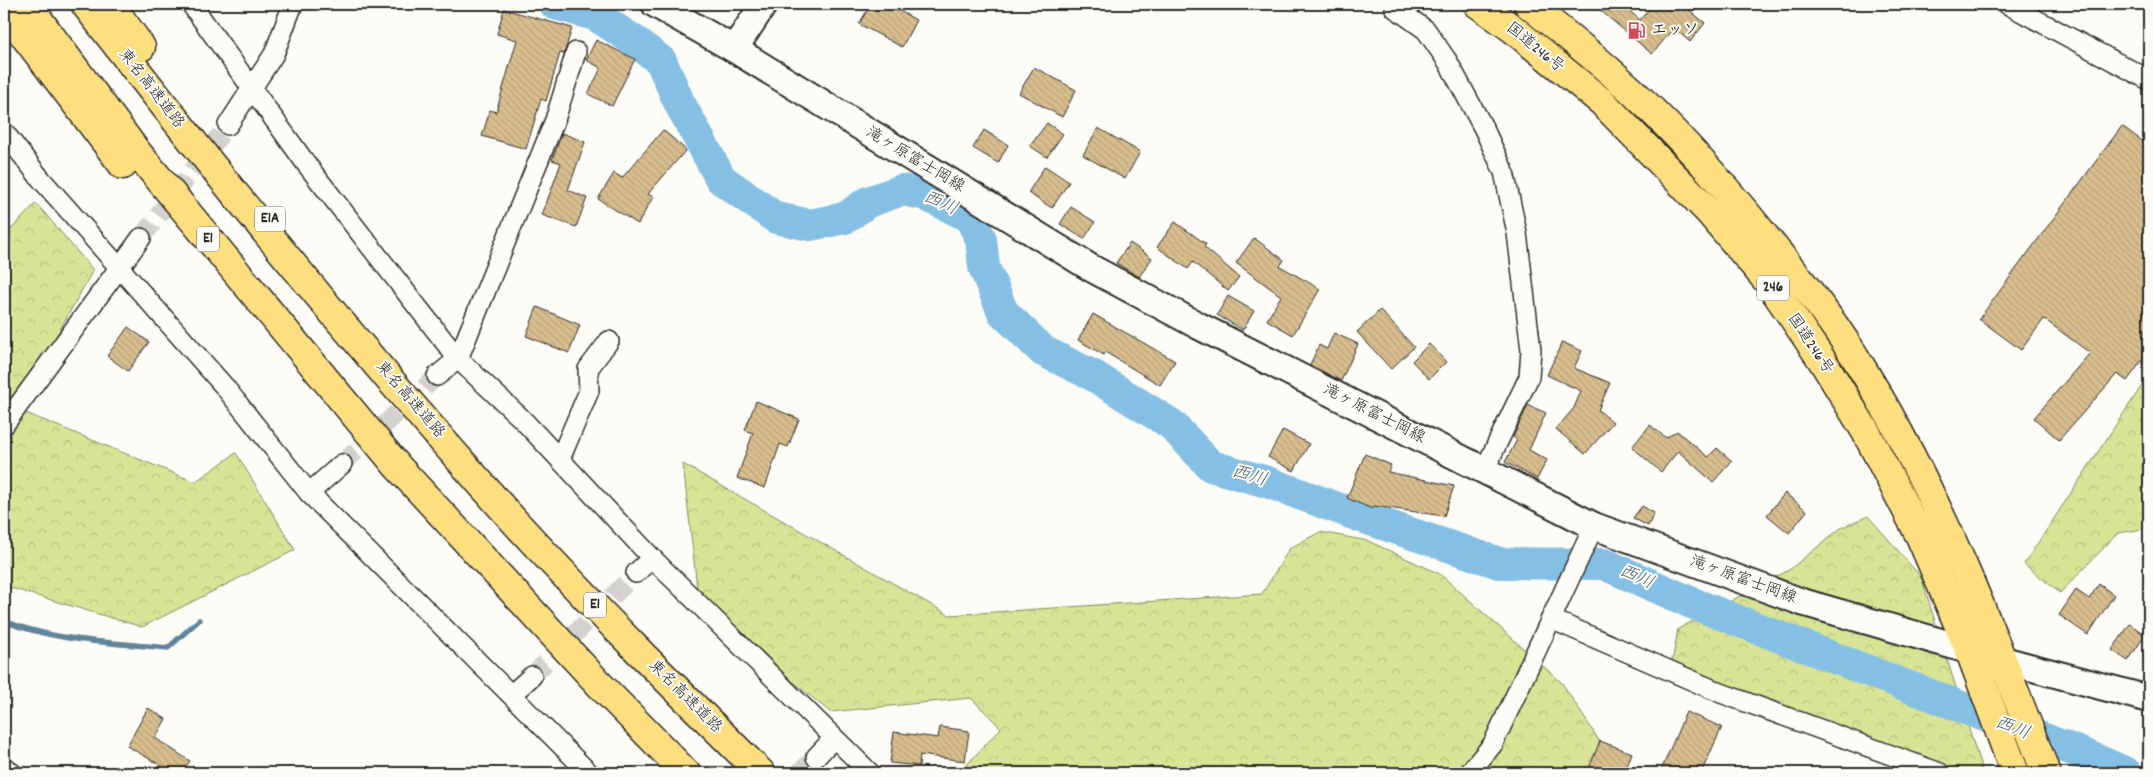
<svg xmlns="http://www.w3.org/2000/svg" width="2153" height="777" viewBox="0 0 2153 777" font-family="Dekko,'Klee One',sans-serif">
  <defs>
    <pattern id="forest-crowns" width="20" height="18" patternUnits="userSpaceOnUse" patternTransform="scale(1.25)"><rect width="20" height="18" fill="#d9e497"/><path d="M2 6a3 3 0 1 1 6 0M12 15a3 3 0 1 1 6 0" fill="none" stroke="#bac482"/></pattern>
    <pattern id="building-back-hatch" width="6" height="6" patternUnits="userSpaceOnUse" patternTransform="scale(1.25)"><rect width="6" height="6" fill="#d8be8e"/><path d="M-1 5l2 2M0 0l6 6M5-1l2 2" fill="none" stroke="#baa37b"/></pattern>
  </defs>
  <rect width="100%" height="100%" fill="#fdfcf7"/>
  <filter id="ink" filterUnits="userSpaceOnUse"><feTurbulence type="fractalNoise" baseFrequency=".02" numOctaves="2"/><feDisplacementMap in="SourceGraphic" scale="10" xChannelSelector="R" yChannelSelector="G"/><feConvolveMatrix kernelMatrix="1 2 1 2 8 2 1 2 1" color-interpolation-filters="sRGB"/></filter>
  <g filter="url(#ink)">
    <g fill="url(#forest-crowns)" stroke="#828861">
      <path d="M 36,203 L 93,270 L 16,409 L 195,482 L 236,453 L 295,550 L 142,627 L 4,586 L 4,237 Z"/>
      <path d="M 2149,375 L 2149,528 L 2118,533 L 2060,593 L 2024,564 Z"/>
      <path d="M 683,464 L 949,615 L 1262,594 L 1290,548 L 1320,532 L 1368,541 L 1440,574 L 1562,683 L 1620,773 L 959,773 L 1001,728 L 971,698 L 830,712 L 699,605 Z"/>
      <path d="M 1868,516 L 1921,577 L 1983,773 L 1940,773 L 1669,680 L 1678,629 L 1789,570 L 1841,528 Z"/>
    </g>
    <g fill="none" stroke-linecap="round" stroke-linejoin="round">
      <path stroke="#61849a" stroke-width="5.5" d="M 4,621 C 57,642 111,642 168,648 L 199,620"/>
      <path stroke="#85c0e4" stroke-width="32" d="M 555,4 L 595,15 L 636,42 L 661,61 L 679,102 L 721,179 L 776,218 L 810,225 L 845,218 L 868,202 L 902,190 L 923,194 L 970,217 L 981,239 L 984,267 L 1003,312 L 1043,351 L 1094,376 L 1171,424 L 1211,466 L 1267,482 L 1359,516 L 1499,563 L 1604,564 L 1692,603 L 2083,754 L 2126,773"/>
    </g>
    <g fill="url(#building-back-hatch)" stroke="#2b2b2b">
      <path d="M 871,4 L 887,4 L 916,20 L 902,47 L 859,24 Z"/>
      <path d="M 1593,4 L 1621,4 L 1640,20 L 1653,4 L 1682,4 L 1705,23 L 1690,42 L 1674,28 L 1652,54 Z"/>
      <path d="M 504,9 L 572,28 L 564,54 L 560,53 L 546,101 L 541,99 L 526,149 L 482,136 L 490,110 L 496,112 L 517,40 L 497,34 Z"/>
      <path d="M 596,40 L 635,59 L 612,106 L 588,94 L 601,68 L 586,60 Z"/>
      <path d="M 1034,67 L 1076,90 L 1062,117 L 1019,93 Z"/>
      <path d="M 1047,123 L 1063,134 L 1047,157 L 1030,146 Z"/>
      <path d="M 2122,126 L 2149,146 L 2149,351 L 2127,381 L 2117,374 L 2059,440 L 2034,418 L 2090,353 L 2044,319 L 2021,350 L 1979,319 Z"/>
      <path d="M 1098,128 L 1140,152 L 1125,179 L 1083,155 Z"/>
      <path d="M 663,130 L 686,150 L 648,194 L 653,197 L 638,224 L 598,199 L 614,173 L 622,178 Z"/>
      <path d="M 984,130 L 1008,145 L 998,163 L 973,148 Z"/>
      <path d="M 562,133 L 585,142 L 568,190 L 587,198 L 576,227 L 542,215 L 561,163 L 552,160 Z"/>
      <path d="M 1045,166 L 1069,182 L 1052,208 L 1028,193 Z"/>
      <path d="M 1071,207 L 1095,222 L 1084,239 L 1060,224 Z"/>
      <path d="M 1175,222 L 1206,244 L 1204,247 L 1239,277 L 1228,291 L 1193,262 L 1188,269 L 1157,247 Z"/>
      <path d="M 1254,238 L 1284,260 L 1280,266 L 1320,289 L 1293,335 L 1267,320 L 1281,296 L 1236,263 Z"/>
      <path d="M 1130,243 L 1152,258 L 1139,277 L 1116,263 Z"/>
      <path d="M 1228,296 L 1254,311 L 1243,330 L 1217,315 Z"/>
      <path d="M 537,307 L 580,325 L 569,353 L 526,336 Z"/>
      <path d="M 1380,310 L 1414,347 L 1391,369 L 1357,332 Z"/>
      <path d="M 1093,314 L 1175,361 L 1160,385 L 1105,352 L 1104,355 L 1078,340 Z"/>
      <path d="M 128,327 L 149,342 L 128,371 L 107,356 Z"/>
      <path d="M 1334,333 L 1358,344 L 1341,381 L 1310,365 L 1319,345 L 1327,349 Z"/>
      <path d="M 1562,342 L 1582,351 L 1574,368 L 1610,383 L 1598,410 L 1613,422 L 1585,454 L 1556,429 L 1574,408 L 1581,391 L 1547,375 Z"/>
      <path d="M 1429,344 L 1446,362 L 1429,379 L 1412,361 Z"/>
      <path d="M 756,401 L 799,419 L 788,447 L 780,444 L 765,488 L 737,478 L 753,433 L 745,430 Z"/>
      <path d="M 1528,405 L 1546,413 L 1529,450 L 1547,460 L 1537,479 L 1505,462 L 1517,440 L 1513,437 Z"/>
      <path d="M 1650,425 L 1666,438 L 1677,431 L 1708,457 L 1717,448 L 1732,461 L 1713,482 L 1678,451 L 1661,472 L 1632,447 Z"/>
      <path d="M 1283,430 L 1309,444 L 1294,471 L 1268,457 Z"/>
      <path d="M 1365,454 L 1391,465 L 1388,472 L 1454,486 L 1444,516 L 1374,506 L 1372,509 L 1347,498 Z"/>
      <path d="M 1785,493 L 1807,511 L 1789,533 L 1767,515 Z"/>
      <path d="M 1642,506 L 1654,513 L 1648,526 L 1633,518 Z"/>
      <path d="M 2099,584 L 2114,595 L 2088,635 L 2059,615 L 2076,590 L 2089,599 Z"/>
      <path d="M 2130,624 L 2145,635 L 2128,661 L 2112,650 Z"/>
      <path d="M 148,708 L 166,719 L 155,738 L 190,761 L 181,773 L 158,773 L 162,766 L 127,746 Z"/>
      <path d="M 1686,712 L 1722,727 L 1701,773 L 1660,773 Z"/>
      <path d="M 940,727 L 969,731 L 965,761 L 920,755 L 919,766 L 890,763 L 894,732 L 938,738 Z"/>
      <path d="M 1600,741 L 1632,753 L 1624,773 L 1587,773 Z"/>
    </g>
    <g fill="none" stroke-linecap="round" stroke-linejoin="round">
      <g stroke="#d3d2ce" stroke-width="19" stroke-dasharray="19 9" stroke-linecap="butt">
        <path d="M 141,238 L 228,125"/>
        <path d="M 342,464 L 437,376"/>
        <path d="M 532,676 L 636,573"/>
        <path d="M 799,773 L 816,757"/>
      </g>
      <defs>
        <g id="street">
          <path d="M 191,4 L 307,165 L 458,359 L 522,419 L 652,558 L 870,773"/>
          <path d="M 1395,4 L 1395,8 L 1426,30 L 1448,62 L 1484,129 L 1504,172 L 1517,233 L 1531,350 L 1529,377 L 1485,469"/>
          <path d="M 2007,4 L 2149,80"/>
          <path d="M 228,125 L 274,54 L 293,4"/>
          <path d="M 4,132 L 40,178 L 224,386 L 309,493 L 589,773"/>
          <path d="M 437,376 L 458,359 L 555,120 L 576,52"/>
          <path d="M 4,425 L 141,238"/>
          <path d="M 560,459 L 589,391 L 588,369 L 609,341"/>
          <path d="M 309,493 L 342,464"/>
          <path d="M 636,573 L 652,558"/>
          <path d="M 1551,619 L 1721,693 L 1940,773"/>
          <path d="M 512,694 L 532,676"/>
          <path d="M 816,757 L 833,739"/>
          <path d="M 4,767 L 12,773"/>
          <path d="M 1469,773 L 1493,744 L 1594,526"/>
        </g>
        <g id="secondary">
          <path d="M 655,4 L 734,49 L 1091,268 L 1199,326 L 1594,526 L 1802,602 L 2003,660 L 2149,699"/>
          <path d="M 734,49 L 764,4"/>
        </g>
        <g id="highway">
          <path d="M 27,4 L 136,151 L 398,467 L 600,685 L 686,773"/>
          <path d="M 85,4 C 222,182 365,356 516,523 C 595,609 678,691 761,773"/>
          <path d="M 110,4 L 141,47"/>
          <path d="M 1478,4 L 1513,29 L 1602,102 L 1710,213 L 1770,284 L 1822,360 L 1866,432 L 1920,536 L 1969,649 L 2015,773"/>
          <path d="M 1528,4 C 1556,27 1585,49 1612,73 C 1669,123 1720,180 1767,239 C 1798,277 1829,315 1855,357 C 1935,484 1993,633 2046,773"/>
          <path d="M 4,9 L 123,165"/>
        </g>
      </defs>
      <use href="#street" stroke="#2b2b2b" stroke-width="22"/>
      <use href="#secondary" stroke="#2b2b2b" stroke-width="30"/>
      <use href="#highway" stroke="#2b2b2b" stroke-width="31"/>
      <use href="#street" stroke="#fdfcf7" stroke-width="19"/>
      <use href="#secondary" stroke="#fdfcf7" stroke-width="26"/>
      <use href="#highway" stroke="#fedf80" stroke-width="28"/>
    </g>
  </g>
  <defs>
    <symbol id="fuel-bare" viewBox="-9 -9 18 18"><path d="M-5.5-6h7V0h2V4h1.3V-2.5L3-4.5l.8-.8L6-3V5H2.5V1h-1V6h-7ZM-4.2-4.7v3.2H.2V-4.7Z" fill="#d1495b" stroke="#fdfcf7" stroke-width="2.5" paint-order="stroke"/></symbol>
  </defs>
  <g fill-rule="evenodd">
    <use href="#fuel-bare" x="1624" y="18" width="25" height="25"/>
  </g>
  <g text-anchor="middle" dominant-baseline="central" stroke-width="4" stroke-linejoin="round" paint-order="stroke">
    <g fill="#fdfcf7" stroke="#6a6a68" stroke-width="1">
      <rect x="255" y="206.5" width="30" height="25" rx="4"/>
      <rect x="197" y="226.5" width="22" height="25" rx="4"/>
      <rect x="1757" y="275.5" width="32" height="25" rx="4"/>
      <rect x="584" y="592.5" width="22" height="25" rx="4"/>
    </g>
    <g font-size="15" font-weight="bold" fill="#2b2b2b">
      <text x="270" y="219">E1A</text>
      <text x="208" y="239">E1</text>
      <text x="1773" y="288">246</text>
      <text x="595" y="605">E1</text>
    </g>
    <g font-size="16" font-weight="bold" fill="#2b2b2b" stroke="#fdfcf7" text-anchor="start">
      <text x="1651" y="30">エッソ</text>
    </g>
    <g font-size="16" fill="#2b2b2b" stroke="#fdfcf7">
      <text transform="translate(1535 48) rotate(39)">国道246号</text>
      <text transform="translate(151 89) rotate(52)">東名高速道路</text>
      <text transform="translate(915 160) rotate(31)">滝ヶ原富士岡線</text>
      <text transform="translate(1810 344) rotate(56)">国道246号</text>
      <text transform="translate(410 400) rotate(49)">東名高速道路</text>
      <text transform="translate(1374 414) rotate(27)">滝ヶ原富士岡線</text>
      <text transform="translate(1743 580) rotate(20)">滝ヶ原富士岡線</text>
      <text transform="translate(685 697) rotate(45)">東名高速道路</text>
    </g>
    <g font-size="18" font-style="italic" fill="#4a5f6c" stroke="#fdfcf7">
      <text transform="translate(940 204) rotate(24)">西川</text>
      <text transform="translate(1249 477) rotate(17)">西川</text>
      <text transform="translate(1636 578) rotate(24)">西川</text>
      <text transform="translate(2012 729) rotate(21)">西川</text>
    </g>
  </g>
  <rect width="2153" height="777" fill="none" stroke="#fdfcf7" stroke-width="20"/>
  <rect x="10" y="10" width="2133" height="757" fill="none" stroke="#2b2b2b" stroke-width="2" filter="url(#ink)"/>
</svg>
